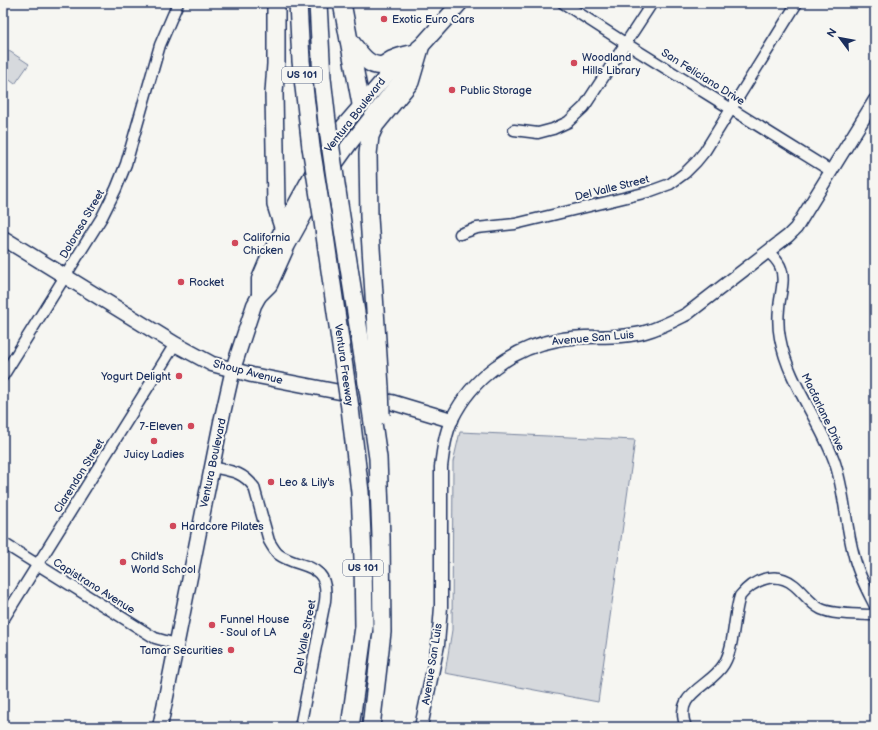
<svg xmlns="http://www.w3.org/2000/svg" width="878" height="730" viewBox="0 0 878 730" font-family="'Balsamiq Sans',sans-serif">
  <rect width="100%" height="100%" fill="#f6f6f2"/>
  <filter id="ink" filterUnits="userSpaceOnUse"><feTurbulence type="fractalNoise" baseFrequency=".025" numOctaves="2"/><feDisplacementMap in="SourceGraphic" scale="8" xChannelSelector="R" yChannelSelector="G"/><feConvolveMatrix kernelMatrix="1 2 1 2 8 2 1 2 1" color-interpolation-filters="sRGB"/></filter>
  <g filter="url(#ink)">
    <g fill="#d6d9dd" stroke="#78849e">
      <path d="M 3,47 L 29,64 L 15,84 L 3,75 Z"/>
      <path d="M 460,432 L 635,440 L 598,702 L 445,673 L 452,630 L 453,462 Z"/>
    </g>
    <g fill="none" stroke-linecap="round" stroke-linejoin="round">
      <defs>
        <g id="minor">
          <path d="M 563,3 L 625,43 L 831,171"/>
          <path d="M 514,130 L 538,133 L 553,129 L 568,122 L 584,107 L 652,3"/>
          <path d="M 460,234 L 477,228 L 515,224 L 648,192 L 670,184 L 685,173 L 696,162 L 705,151 L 797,3"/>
          <path d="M 768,252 C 773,256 777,260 780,266 C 786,279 780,294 779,308 C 778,318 778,328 780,338 C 788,382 819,419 834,460 C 845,491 845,524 854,556 C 858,574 867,590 875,606"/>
          <path d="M 3,376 L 102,217 L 116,189 L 126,164 L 160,45 L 178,3"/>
          <path d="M 212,467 C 230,471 242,471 254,487 L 269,541 C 272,546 274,550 278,554 C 299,570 330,560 325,601 L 300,727"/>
          <path d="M 3,543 L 155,638 L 176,644"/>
          <path d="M 3,620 L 175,344"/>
          <path d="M 686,727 C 672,693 711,687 724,664 C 735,645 733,617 740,596 C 753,580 775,570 794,585 C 803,592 810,604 821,609 C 834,615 855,614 870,615 L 875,614"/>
        </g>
        <path id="tertiary" d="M 421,727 L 438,645 L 441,607 L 441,467 C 443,451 445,434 452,419 C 472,378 512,348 557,340 C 586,334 617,340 645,332 C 660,328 673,321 687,314 L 788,236 L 796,228 L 875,100"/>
        <g id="secondary">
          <path d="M 3,238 L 175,344 L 212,364 L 252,375 L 391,402 L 451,420"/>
          <path d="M 259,296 L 259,279 L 267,260 L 283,227 L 320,159 L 344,125 L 389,73 L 410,57"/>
          <path d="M 160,727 L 221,422 L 233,369 L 254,305 L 259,296 L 270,285 L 288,245 L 324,180 L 349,145 L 398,83 L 413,57"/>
        </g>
        <path id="primary" d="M 415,53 L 460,3"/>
        <g id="motorway">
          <path d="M 276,3 L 276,64 L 274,93 L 276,205 L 283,227"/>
          <path d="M 298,3 L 301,61 L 311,147"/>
          <path d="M 318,3 L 322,78 L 327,122"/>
          <path d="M 342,3 L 361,104"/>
          <path d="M 349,40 C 357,49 368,69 383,65 C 387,64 390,60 394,59 C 400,56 408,55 415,53"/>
          <path d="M 337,191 L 367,383"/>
          <path d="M 322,215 L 346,381"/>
          <path d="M 380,387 L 369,217 L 368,154 L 370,136 L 375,125 L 410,82 L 420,48"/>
          <path d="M 350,727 L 364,627 L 363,559 L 360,492 L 350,408"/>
          <path d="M 371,727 L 382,632 L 381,537 L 378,458 L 372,416"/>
        </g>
      </defs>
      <use href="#minor" stroke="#1b2f5e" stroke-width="13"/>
      <use href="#tertiary" stroke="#1b2f5e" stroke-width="15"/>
      <use href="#secondary" stroke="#1b2f5e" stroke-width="17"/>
      <use href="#primary" stroke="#1b2f5e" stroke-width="18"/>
      <use href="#motorway" stroke="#1b2f5e" stroke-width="20"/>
      <use href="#minor" stroke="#f6f6f2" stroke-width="10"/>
      <use href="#tertiary" stroke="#f6f6f2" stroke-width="12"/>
      <use href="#secondary" stroke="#f6f6f2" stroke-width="14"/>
      <use href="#primary" stroke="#f6f6f2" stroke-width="15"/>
      <use href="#motorway" stroke="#f6f6f2" stroke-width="17"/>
      <defs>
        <g id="motorway-bridge">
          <path d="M 327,122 L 337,191"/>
          <path d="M 311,147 L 322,215"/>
          <path d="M 346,381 L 350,408"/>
          <path d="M 367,383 L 372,416"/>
          <path d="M 380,387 L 381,415"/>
        </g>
      </defs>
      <use href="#motorway-bridge" stroke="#1b2f5e" stroke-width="20" stroke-linecap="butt"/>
      <use href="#motorway-bridge" stroke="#f6f6f2" stroke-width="17"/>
    </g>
  </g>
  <g fill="#d1495b" stroke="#f6f6f2" stroke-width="1.5">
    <circle cx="384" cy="19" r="4"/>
    <circle cx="574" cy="63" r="4"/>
    <circle cx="452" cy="90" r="4"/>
    <circle cx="235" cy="243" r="4"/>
    <circle cx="181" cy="282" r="4"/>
    <circle cx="179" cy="376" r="4"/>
    <circle cx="191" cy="426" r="4"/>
    <circle cx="154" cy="441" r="4"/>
    <circle cx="271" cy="482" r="4"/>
    <circle cx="173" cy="526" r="4"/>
    <circle cx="123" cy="562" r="4"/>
    <circle cx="212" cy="625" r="4"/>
    <circle cx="231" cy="650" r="4"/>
  </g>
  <g text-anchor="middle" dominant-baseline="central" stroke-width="4" stroke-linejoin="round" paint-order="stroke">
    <g fill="#f6f6f2" stroke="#5d6b8a" stroke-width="1">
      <rect x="282" y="67" width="40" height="16" rx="3"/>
      <rect x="343" y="560" width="40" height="16" rx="3"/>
    </g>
    <g font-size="10" font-weight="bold" fill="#1b2f5e">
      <text x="302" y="75">US 101</text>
      <text x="363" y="568">US 101</text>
    </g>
    <g font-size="11" fill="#1b2f5e" stroke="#f6f6f2" text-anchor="start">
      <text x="392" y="19">Exotic Euro Cars</text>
      <text x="582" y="57">Woodland<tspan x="582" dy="13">Hills Library</tspan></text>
      <text x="460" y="90">Public Storage</text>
      <text x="243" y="237">California<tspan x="243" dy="13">Chicken</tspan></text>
      <text x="189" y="282">Rocket</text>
      <text x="171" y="376" text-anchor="end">Yogurt Delight</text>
      <text x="183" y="426" text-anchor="end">7-Eleven</text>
      <text x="154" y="454" text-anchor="middle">Juicy Ladies</text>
      <text x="279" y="482">Leo &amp; Lily's</text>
      <text x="181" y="526">Hardcore Pilates</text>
      <text x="131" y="556">Child's<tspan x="131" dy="13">World School</tspan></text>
      <text x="220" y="619">Funnel House<tspan x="220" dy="13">- Soul of LA</tspan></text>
      <text x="223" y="650" text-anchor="end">Tamar Securities</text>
    </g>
    <g font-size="11" fill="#1b2f5e" stroke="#f6f6f2">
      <text transform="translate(703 77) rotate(32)">San Feliciano Drive</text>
      <text transform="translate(355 115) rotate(-52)">Ventura Boulevard</text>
      <text transform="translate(612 188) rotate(-14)">Del Valle Street</text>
      <text transform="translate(82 224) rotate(-60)">Dolorosa Street</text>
      <text transform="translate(593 338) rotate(-5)">Avenue San Luis</text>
      <text transform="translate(344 365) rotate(82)">Ventura Freeway</text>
      <text transform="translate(248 372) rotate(14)">Shoup Avenue</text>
      <text transform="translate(823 412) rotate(64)">Macfarlane Drive</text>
      <text transform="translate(213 463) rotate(-78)">Ventura Boulevard</text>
      <text transform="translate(79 476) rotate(-58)">Clarendon Street</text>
      <text transform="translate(94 586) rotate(32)">Capistrano Avenue</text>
      <text transform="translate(305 637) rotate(-79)">Del Valle Street</text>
      <text transform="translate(432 664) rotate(-81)">Avenue San Luis</text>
    </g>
  </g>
  <rect width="878" height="730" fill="none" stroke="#f6f6f2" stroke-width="16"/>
  <rect x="8" y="8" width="862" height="714" fill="none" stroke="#1b2f5e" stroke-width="1.5" filter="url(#ink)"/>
  <g transform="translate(840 38) rotate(302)" stroke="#f6f6f2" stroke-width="3" paint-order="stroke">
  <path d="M0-3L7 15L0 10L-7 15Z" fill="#1b2f5e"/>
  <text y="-6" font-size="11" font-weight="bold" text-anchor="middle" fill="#1b2f5e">N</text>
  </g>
</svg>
